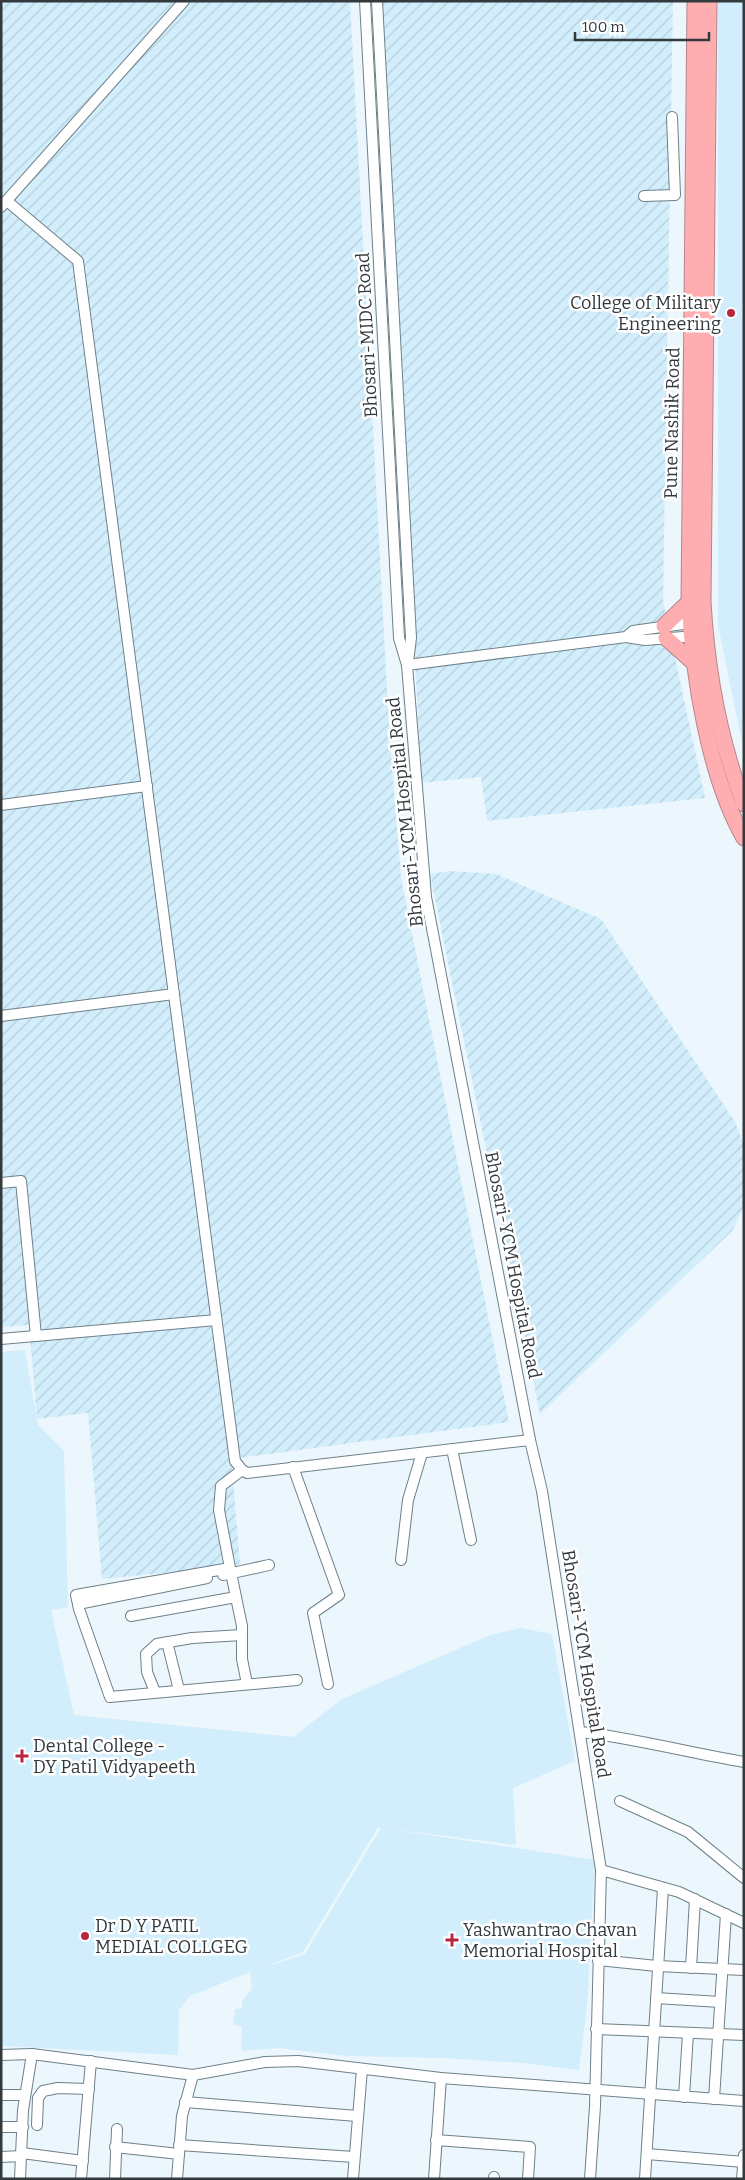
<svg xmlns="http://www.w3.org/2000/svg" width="745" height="2180" viewBox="0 0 745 2180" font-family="Bitter,serif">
  <defs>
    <pattern id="industrial-furrows" width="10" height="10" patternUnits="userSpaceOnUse" patternTransform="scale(1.25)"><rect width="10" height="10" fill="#d2eefc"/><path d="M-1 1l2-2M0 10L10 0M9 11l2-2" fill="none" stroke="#b5cdd9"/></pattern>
  </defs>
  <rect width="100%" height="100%" fill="#ebf7fd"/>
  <g fill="#d2eefc" fill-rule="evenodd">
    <path d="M 718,1 L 744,1 L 744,752 L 718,625 Z"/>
    <path d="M 25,1350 L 38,1425 L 64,1451 L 68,1607 L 51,1610 L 74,1715 L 293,1737 L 342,1699 L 490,1635 L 521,1628 L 552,1634 L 575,1761 L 513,1788 L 516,1845 L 383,1828 L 595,1860 L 587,2006 L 579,2070 L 522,2063 L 443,2058 L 347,2056 L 278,2048 L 241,2051 L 242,2026 L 233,2025 L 235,2009 L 242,2008 L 242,2002 L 252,1988 L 250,1972 L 190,1996 L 179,2010 L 178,2055 L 1,2046 L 1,1352 ZM 378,1827 L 381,1828 L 305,1954 L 262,1968 L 303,1952 Z"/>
  </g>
  <g fill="url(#industrial-furrows)">
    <path d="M 1,1 L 350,1 L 389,727 L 401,878 L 509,1422 L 231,1459 L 240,1565 L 102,1579 L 88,1413 L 37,1419 L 29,1325 L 1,1327 Z"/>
    <path d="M 379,1 L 673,1 L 663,601 L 705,798 L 487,821 L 481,777 L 421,783 L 403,401 Z"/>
    <path d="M 450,871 L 496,874 L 601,919 L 735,1122 L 744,1145 L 744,1206 L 733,1230 L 540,1414 L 430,874 Z"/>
  </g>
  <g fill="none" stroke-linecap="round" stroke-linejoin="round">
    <defs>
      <g id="minor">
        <path d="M 365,1 L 399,638 L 407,665 L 426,897 L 530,1440 L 542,1491 L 601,1870 L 595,2106 L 590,2179"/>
        <path d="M 377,1 L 411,638 L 408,662"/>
        <path d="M 644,196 L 675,195 L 672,117"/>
        <path d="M 7,201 L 78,261 L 235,1461 L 242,1470 L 247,1473 L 530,1440"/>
        <path d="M 1,207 L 184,1"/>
        <path d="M 626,637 L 633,631 L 697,622"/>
        <path d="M 407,665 L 626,637 L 645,640 L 696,636"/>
        <path d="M 1,805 L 147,786"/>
        <path d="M 1,1016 L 174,994"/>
        <path d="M 1,1183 L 21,1181 L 36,1336"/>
        <path d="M 1,1339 L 216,1320"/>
        <path d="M 452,1449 L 471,1540"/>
        <path d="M 293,1467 L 339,1595 L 313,1613 L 328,1684"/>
        <path d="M 242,1470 L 221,1486 L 219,1510 L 230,1568 L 76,1595 L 79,1609 L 110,1697 L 297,1680"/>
        <path d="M 401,1560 L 408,1500 L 422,1453"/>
        <path d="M 231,1573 L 242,1626 L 242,1659 L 247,1684"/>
        <path d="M 223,1575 L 269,1565"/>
        <path d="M 78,1604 L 207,1578"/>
        <path d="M 131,1616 L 236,1597"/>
        <path d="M 167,1642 L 179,1690"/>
        <path d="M 155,1692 L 147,1672 L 146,1654 L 157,1644 L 192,1638 L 242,1635"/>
        <path d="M 580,1732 C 635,1738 689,1753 744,1762"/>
        <path d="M 620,1801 L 688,1832 L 744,1878"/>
        <path d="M 601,1870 L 679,1892 L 744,1923"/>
        <path d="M 598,1960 L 657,1966 L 744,1970"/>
        <path d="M 691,1968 L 695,1899"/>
        <path d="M 656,1998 L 720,2002"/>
        <path d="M 596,2029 L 744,2035"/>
        <path d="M 1,2055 L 32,2054 L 193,2075 L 265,2062 L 298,2061 L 441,2078 L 744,2101"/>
        <path d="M 1,2095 L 25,2095"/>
        <path d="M 684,2097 L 688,2033"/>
        <path d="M 714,2099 L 726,1914"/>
        <path d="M 185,2102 L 357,2116"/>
        <path d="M 37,2125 L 38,2098 L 43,2091 L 58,2088 L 89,2089"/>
        <path d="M 1,2127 L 23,2127"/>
        <path d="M 436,2140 L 530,2147 L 528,2179"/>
        <path d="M 179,2145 L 354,2157"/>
        <path d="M 115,2147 L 179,2154"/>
        <path d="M 22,2153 L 83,2161"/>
        <path d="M 647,2154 L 744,2162"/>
        <path d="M 1,2157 L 22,2156"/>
        <path d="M 20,2179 L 23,2110 L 32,2054"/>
        <path d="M 81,2179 L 91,2061"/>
        <path d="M 115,2179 L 117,2129"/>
        <path d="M 177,2179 L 182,2116 L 193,2075"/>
        <path d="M 353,2179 L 362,2069"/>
        <path d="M 434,2179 L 441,2078"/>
        <path d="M 494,2179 L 494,2177"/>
        <path d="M 645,2179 L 663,1888"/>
        <path d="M 742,2179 L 744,2155"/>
      </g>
      <g id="highway">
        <path d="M 695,1 L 689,602 C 693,674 708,775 744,838"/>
        <path d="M 709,1 L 703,602 C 707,671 719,739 744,804"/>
        <path d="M 664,626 L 689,602"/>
        <path d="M 666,638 L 694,663"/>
      </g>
    </defs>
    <use href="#minor" stroke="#6e8089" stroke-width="12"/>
    <use href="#highway" stroke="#b78589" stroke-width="17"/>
    <use href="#minor" stroke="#fff" stroke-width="10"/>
    <use href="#highway" stroke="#feaeb1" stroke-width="15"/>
  </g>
  <g fill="#b7263f" stroke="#fff" stroke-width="2">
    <circle cx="731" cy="313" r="5"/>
    <path d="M19.5 1748.5h5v5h5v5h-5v5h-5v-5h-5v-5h5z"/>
    <circle cx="85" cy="1936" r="5"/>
    <path d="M449.5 1932.5h5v5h5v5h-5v5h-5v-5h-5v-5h5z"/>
  </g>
  <g text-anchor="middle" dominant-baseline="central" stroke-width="5" stroke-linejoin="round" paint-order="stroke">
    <g font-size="18" fill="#333a3e" stroke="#fff" text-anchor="start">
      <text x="721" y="303" text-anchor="end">College of Military<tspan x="721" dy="21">Engineering</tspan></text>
      <text x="33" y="1746">Dental College -<tspan x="33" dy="21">DY Patil Vidyapeeth</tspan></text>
      <text x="95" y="1926">Dr D Y PATIL<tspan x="95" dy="21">MEDIAL COLLGEG</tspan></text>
      <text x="463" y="1930">Yashwantrao Chavan<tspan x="463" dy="21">Memorial Hospital</tspan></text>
    </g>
    <g font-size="18" fill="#333a3e" stroke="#fff">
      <text transform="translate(367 335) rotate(-93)">Bhosari-MIDC Road</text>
      <text transform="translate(672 423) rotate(-89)">Pune Nashik Road</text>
      <text transform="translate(405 812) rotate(-96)">Bhosari-YCM Hospital Road</text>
      <text transform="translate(513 1265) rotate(79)">Bhosari-YCM Hospital Road</text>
      <text transform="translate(586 1664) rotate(81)">Bhosari-YCM Hospital Road</text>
    </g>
  </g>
  <rect width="745" height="2180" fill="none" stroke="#333a3e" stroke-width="5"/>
  <path d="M575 32v8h134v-8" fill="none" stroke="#333a3e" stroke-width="2.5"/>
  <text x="582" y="32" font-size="15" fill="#333a3e" stroke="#ffffff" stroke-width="4" paint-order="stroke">100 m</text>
</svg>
